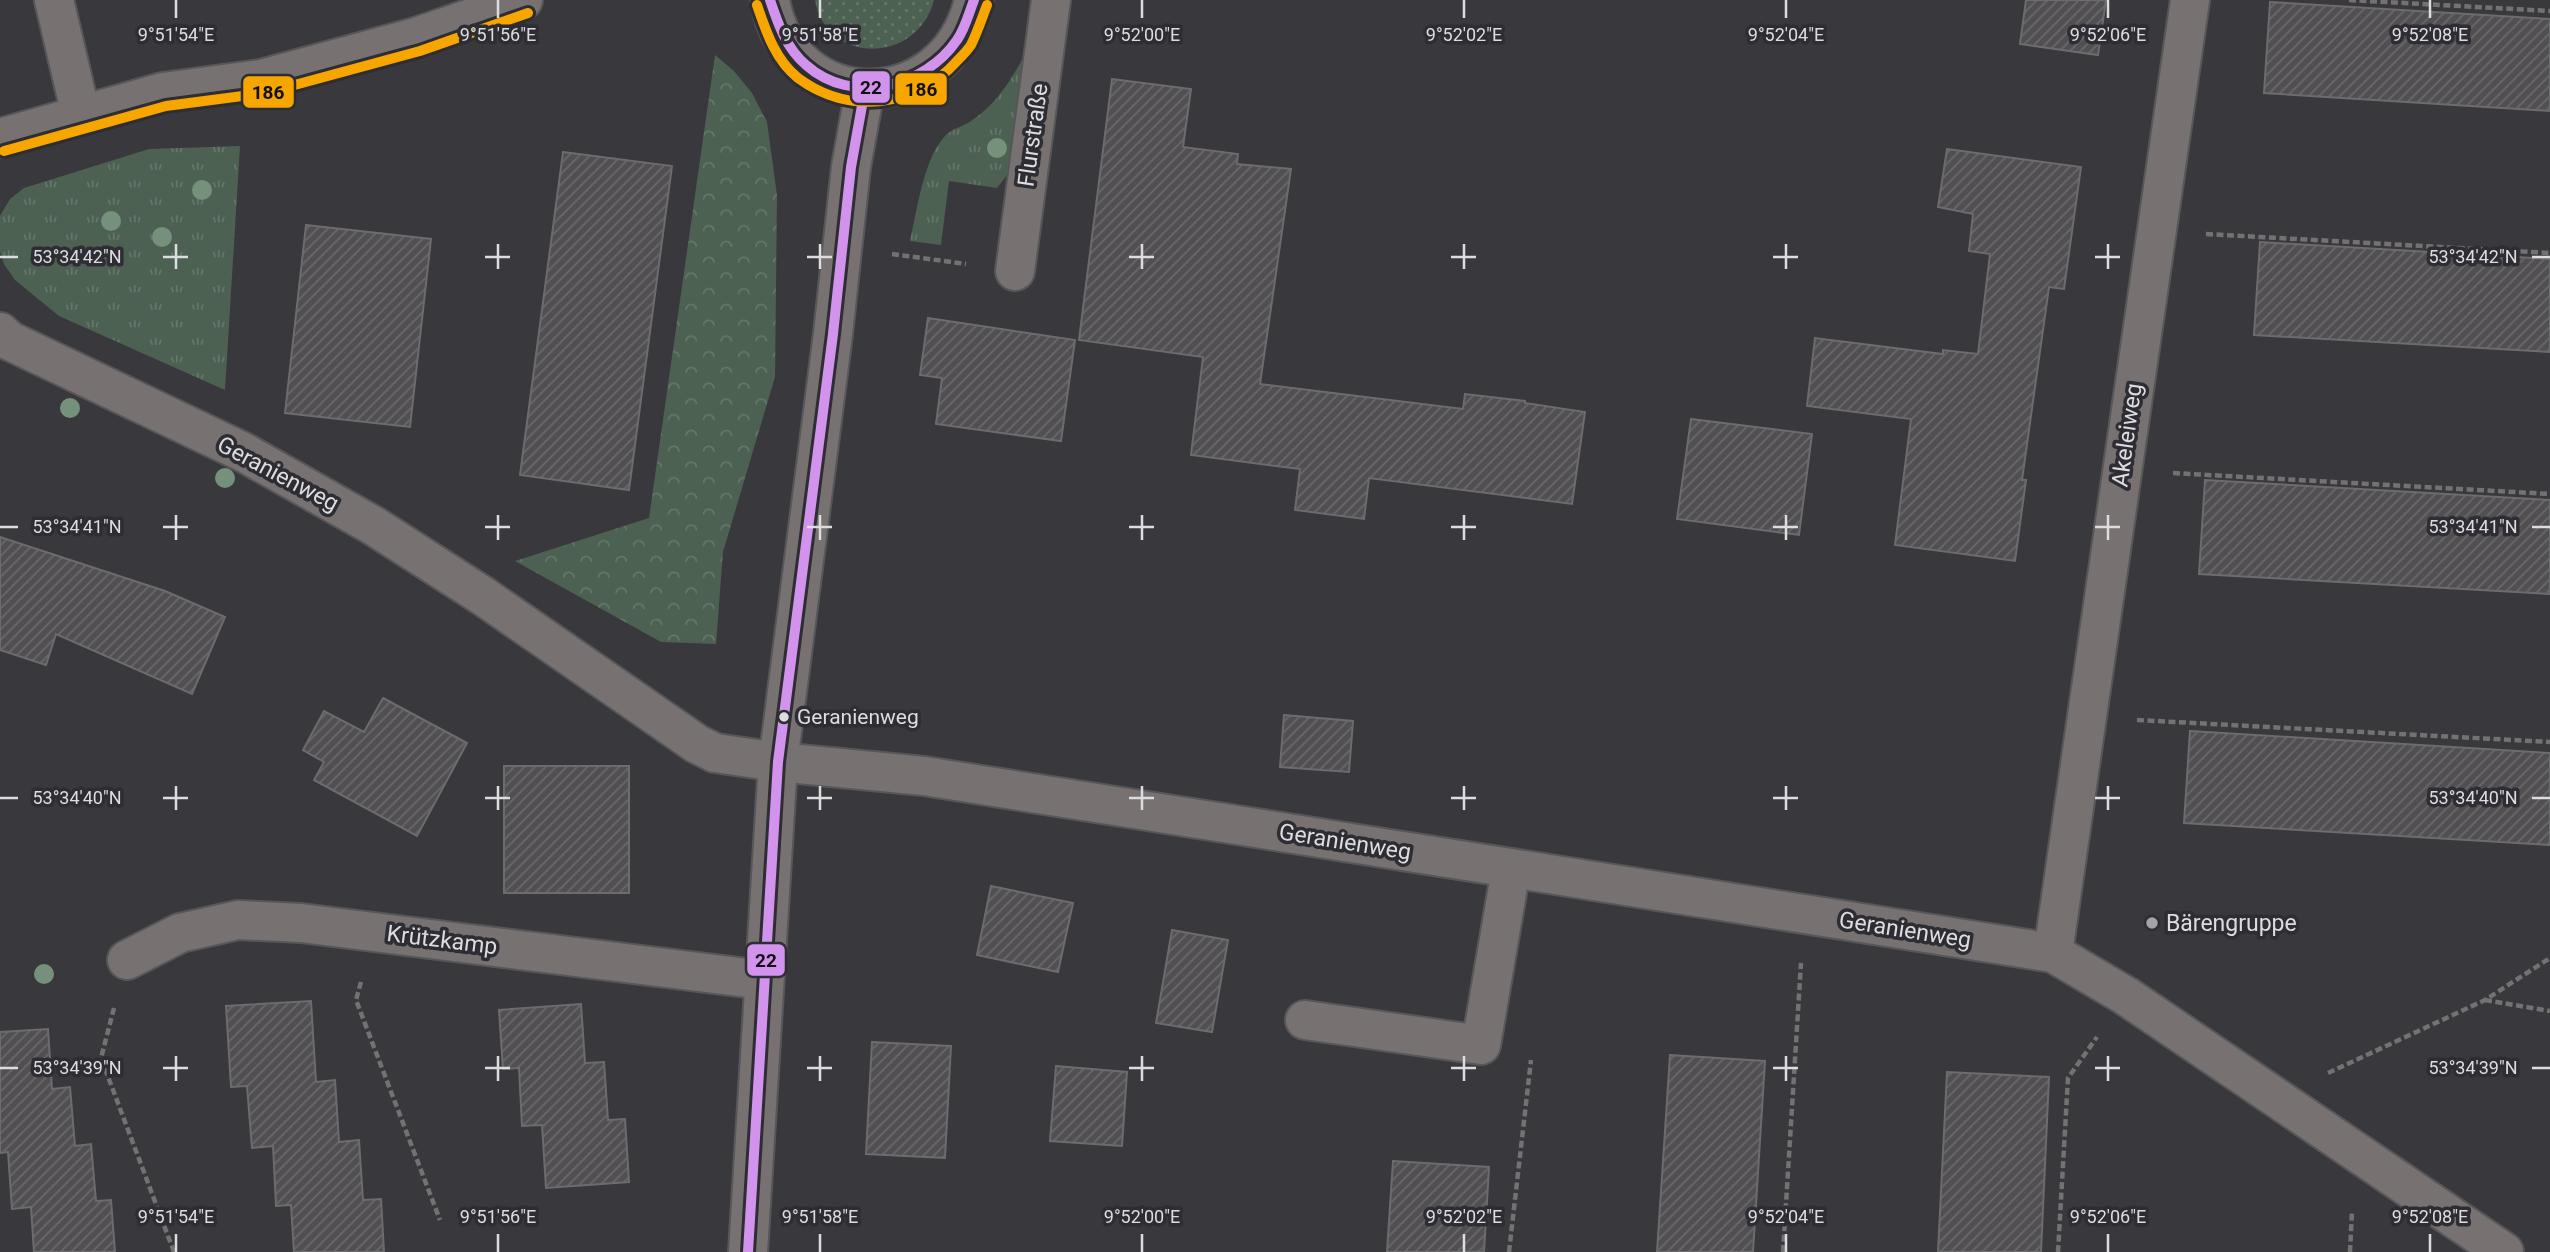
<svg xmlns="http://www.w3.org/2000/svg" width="2550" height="1252" viewBox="0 0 2550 1252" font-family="Roboto,sans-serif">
  <defs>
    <pattern id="grass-tufts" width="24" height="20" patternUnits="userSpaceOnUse" patternTransform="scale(1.75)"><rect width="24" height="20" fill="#4c6151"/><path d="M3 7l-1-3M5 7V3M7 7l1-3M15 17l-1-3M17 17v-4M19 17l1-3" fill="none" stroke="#65776a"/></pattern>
    <pattern id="forest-crowns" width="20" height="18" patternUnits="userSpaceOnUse" patternTransform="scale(1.75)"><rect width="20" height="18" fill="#4c6151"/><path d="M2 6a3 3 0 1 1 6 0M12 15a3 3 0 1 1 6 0" fill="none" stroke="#65776a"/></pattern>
    <pattern id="garden-dots" width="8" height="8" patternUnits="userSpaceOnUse" patternTransform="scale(1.75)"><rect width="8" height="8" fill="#4c6151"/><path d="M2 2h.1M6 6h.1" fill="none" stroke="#65776a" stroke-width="1.8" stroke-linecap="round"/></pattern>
    <pattern id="building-hatch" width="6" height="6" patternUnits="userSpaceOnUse" patternTransform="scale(1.75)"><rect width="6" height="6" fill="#524f52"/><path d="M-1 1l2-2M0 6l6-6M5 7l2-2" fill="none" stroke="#6a686b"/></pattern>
  </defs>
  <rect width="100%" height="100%" fill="#39383c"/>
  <g fill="url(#grass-tufts)">
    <path d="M 1023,58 L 1031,62 L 1017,162 L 997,188 L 949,181 L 941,245 L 910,241 C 917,211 924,155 947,134 C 954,128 964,126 971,121 C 994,106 1010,82 1023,58 Z"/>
    <path d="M 240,146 L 225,390 L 59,316 L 15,280 L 4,264 L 0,252 L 0,216 L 10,199 L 24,188 L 149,149 Z"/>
  </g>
  <path fill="url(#forest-crowns)" d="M 715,55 L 734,71 L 752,93 L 767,122 L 777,195 L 775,377 L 723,552 L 716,644 L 661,642 L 515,561 L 649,518 Z"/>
  <path fill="url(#garden-dots)" d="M 815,0 L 934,0 C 917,65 826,65 815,0 Z"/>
  <g fill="url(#building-hatch)" stroke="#6c6b6d" stroke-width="2">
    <path d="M 2026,0 L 2106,0 L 2098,55 L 2020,44 Z"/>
    <path d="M 2270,2 L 2550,19 L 2550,111 L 2264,93 Z"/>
    <path d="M 1112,79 L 1191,89 L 1183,147 L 1238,154 L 1237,164 L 1291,169 L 1260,384 L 1463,409 L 1465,394 L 1525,401 L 1525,403 L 1585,412 L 1572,504 L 1369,478 L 1364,519 L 1295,510 L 1300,469 L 1191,455 L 1203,357 L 1079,340 Z"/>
    <path d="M 1947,149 L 2081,167 L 2064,289 L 2049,287 L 2022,480 L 2026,480 L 2015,561 L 1895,545 L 1911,419 L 1807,406 L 1815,338 L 1943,354 L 1943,350 L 1978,354 L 1990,254 L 1969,251 L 1973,214 L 1938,207 Z"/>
    <path d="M 563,152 L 672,166 L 629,490 L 520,475 Z"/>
    <path d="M 306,225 L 431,239 L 410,427 L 285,413 Z"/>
    <path d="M 2260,242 L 2550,259 L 2550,352 L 2254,335 Z"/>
    <path d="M 928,318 L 1075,340 L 1061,441 L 936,424 L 942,378 L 920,375 Z"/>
    <path d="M 1691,419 L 1812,434 L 1799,535 L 1677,519 Z"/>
    <path d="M 2205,480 L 2550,500 L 2550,594 L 2199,574 Z"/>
    <path d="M 0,537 L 165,591 L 225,617 L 192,694 L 56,634 L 46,665 L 0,650 Z"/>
    <path d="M 383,698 L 467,743 L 417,836 L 314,780 L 324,762 L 303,750 L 324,711 L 364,732 Z"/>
    <path d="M 1284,715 L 1353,721 L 1349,772 L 1280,767 Z"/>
    <path d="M 2190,731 L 2550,753 L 2550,845 L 2184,823 Z"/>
    <rect x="504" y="766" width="125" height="127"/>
    <path d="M 991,886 L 1073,903 L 1058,972 L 977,955 Z"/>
    <path d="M 1172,930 L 1228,940 L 1212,1032 L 1156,1023 Z"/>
    <path d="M 311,1001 L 316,1082 L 335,1080 L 339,1142 L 359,1140 L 363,1200 L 381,1199 L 384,1252 L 294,1252 L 291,1205 L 276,1206 L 273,1146 L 252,1148 L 247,1086 L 231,1087 L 226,1006 Z"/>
    <path d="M 581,1004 L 585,1063 L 604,1062 L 608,1120 L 625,1119 L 629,1182 L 546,1188 L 542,1125 L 522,1126 L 519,1068 L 503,1069 L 499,1010 Z"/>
    <path d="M 48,1029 L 52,1089 L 70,1087 L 75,1146 L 91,1144 L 96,1201 L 111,1200 L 115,1252 L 34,1252 L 31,1207 L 12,1209 L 8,1152 L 0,1153 L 0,1032 Z"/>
    <path d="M 872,1042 L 951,1046 L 945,1158 L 866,1154 Z"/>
    <path d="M 1670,1055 L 1765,1061 L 1753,1252 L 1657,1252 Z"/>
    <path d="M 1056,1066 L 1127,1072 L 1122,1146 L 1050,1141 Z"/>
    <path d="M 1947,1072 L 2049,1077 L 2041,1252 L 1938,1252 Z"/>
    <path d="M 1393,1161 L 1489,1167 L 1484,1252 L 1387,1252 Z"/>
  </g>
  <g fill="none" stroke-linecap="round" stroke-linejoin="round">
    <defs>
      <g id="minor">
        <path d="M 54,0 L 81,115"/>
        <path d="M 770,0 C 790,117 946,119 974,0"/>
        <path d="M 0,138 L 163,92 L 261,79 L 416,37 L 523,0"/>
        <path d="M 1015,271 L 1051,0"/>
        <path d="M 0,332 L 10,341 L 243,452 L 374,526 L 483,596 L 697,744 L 715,753 L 778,762 L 924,776 L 2053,953 L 2126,996 L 2504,1252"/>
        <path d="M 2053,953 L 2190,0"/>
        <path d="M 127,960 L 180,933 L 238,920 L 301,923 L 763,980"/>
        <path d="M 1305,1020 L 1481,1045 L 1511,869"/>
        <path d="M 748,1252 L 778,762 L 833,334 L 851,167 L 865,89"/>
      </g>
    </defs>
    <use href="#minor" stroke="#575659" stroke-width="42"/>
    <g stroke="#747172" stroke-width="4.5" stroke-dasharray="7 3.5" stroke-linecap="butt">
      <path d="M 2349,0 L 2550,11"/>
      <path d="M 2206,234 L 2550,253"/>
      <path d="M 892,254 L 966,264"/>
      <path d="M 2173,473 L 2550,494"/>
      <path d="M 2137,720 L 2550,742"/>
      <path d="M 361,982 L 356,1000 L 440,1220"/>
      <path d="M 2485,1000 L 2550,1011"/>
      <path d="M 114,1008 L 101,1058 L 174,1252"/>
      <path d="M 2328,1073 L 2485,1000 L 2550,958"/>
      <path d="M 1509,1252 L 1531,1060"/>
      <path d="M 1783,1252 L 1801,963"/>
      <path d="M 2058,1252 L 2068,1078 L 2097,1037"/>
      <path d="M 2350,1252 L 2352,1211"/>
    </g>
    <use href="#minor" stroke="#777271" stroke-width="38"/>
    <defs>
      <g id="bus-1">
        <path d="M 770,0 C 778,24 786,48 806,65 C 852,106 925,87 957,40 C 965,29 969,13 974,0"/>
        <path d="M 748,1252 L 778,762 L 833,334 L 851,167 L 865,89"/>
      </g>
      <g id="bus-2">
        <path d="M 757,5 C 766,31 775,60 798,78 C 849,116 916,107 957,61 C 962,56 967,51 971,45 C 977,33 982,18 987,5"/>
        <path d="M 4,151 L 166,106 L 265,93 L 420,51 L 528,13"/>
      </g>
    </defs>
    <use href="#bus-1" stroke="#2e2d33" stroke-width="16"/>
    <use href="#bus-2" stroke="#2e2d33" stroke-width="16"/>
    <use href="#bus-1" stroke="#d193ec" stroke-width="10"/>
    <use href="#bus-2" stroke="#f7a600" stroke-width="10"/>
  </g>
  <g fill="#75917c">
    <circle cx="997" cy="148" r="10"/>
    <circle cx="202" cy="190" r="10"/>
    <circle cx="111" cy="221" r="10"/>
    <circle cx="162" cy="237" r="10"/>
    <circle cx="70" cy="408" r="10"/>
    <circle cx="225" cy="478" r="10"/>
    <circle cx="44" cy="974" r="10"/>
  </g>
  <path fill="none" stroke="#dddce0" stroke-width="2.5" d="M 176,0 L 176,18M 498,0 L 498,18M 820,0 L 820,18M 1142,0 L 1142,18M 1464,0 L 1464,18M 1786,0 L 1786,18M 2108,0 L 2108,18M 2430,0 L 2430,18M 176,244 L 176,269M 498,244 L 498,269M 820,244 L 820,269M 1142,244 L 1142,269M 1464,244 L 1464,269M 1786,244 L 1786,269M 2108,244 L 2108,269M 0,257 L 18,257M 163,257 L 188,257M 485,257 L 510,257M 807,257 L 832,257M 1129,257 L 1154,257M 1451,257 L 1476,257M 1773,257 L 1798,257M 2095,257 L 2120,257M 2532,257 L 2550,257M 176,515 L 176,540M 498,515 L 498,540M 820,515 L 820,540M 1142,515 L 1142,540M 1464,515 L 1464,540M 1786,515 L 1786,540M 2108,515 L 2108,540M 0,527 L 18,527M 163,527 L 188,527M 485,527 L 510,527M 807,527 L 832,527M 1129,527 L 1154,527M 1451,527 L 1476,527M 1773,527 L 1798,527M 2095,527 L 2120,527M 2532,527 L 2550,527M 176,786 L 176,810M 498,786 L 498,810M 820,786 L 820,810M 1142,786 L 1142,810M 1464,786 L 1464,810M 1786,786 L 1786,810M 2108,786 L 2108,810M 0,798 L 18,798M 163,798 L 188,798M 485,798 L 510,798M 807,798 L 832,798M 1129,798 L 1154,798M 1451,798 L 1476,798M 1773,798 L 1798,798M 2095,798 L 2120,798M 2532,798 L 2550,798M 176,1056 L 176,1081M 498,1056 L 498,1081M 820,1056 L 820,1081M 1142,1056 L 1142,1081M 1464,1056 L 1464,1081M 1786,1056 L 1786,1081M 2108,1056 L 2108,1081M 0,1068 L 18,1068M 163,1068 L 188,1068M 485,1068 L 510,1068M 807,1068 L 832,1068M 1129,1068 L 1154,1068M 1451,1068 L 1476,1068M 1773,1068 L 1798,1068M 2095,1068 L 2120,1068M 2532,1068 L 2550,1068M 176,1234 L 176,1252M 498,1234 L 498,1252M 820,1234 L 820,1252M 1142,1234 L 1142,1252M 1464,1234 L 1464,1252M 1786,1234 L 1786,1252M 2108,1234 L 2108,1252M 2430,1234 L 2430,1252"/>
  <circle fill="#dddce0" stroke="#2e2d33" stroke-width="2.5" cx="784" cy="717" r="6"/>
  <circle fill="#a4a3a7" stroke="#2e2d33" stroke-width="2.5" cx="2152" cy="923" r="7"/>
  <g text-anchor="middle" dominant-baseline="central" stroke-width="7" stroke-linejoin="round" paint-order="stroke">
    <g font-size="21" fill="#dddce0" stroke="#2e2d33" text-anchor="start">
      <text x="797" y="717">Geranienweg</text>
    </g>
    <g font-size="23" fill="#dddce0" stroke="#2e2d33">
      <text transform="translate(1033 135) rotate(-82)">Flurstraße</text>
      <text transform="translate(2127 435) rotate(-82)">Akeleiweg</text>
      <text transform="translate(278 474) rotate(28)">Geranienweg</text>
      <text transform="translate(1345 842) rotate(9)">Geranienweg</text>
      <text transform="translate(1905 930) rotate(9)">Geranienweg</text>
      <text transform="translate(442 940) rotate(7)">Krützkamp</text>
    </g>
    <g font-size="23" fill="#dddce0" stroke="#2e2d33" text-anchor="start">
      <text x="2166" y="923">Bärengruppe</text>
    </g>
  </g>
  <g font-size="18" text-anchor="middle" fill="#dddce0" stroke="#2e2d33" stroke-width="7" stroke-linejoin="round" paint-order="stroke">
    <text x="176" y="41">9°51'54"E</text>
    <text x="498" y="41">9°51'56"E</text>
    <text x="820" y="41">9°51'58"E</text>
    <text x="1142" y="41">9°52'00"E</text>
    <text x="1464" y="41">9°52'02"E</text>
    <text x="1786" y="41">9°52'04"E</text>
    <text x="2108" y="41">9°52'06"E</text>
    <text x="2430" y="41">9°52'08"E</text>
    <text x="77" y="263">53°34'42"N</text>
    <text x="2473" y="263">53°34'42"N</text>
    <text x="77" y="533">53°34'41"N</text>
    <text x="2473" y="533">53°34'41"N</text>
    <text x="77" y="804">53°34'40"N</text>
    <text x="2473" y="804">53°34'40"N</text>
    <text x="77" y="1074">53°34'39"N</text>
    <text x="2473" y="1074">53°34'39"N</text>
    <text x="176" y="1223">9°51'54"E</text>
    <text x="498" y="1223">9°51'56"E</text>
    <text x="820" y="1223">9°51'58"E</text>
    <text x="1142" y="1223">9°52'00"E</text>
    <text x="1464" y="1223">9°52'02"E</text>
    <text x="1786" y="1223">9°52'04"E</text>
    <text x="2108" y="1223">9°52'06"E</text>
    <text x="2430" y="1223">9°52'08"E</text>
  </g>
  <g stroke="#2e2d33" stroke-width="2.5">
    <rect x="851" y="70" width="40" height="34" rx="7" fill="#d193ec"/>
    <rect x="894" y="72" width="54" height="34" rx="7" fill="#f7a600"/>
    <rect x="242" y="75" width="53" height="34" rx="7" fill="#f7a600"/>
    <rect x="746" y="943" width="40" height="34" rx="7" fill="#d193ec"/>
  </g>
  <g font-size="19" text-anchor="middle" font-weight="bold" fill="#111">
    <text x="871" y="94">22</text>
    <text x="921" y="96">186</text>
    <text x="268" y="99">186</text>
    <text x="766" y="967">22</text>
  </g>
</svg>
